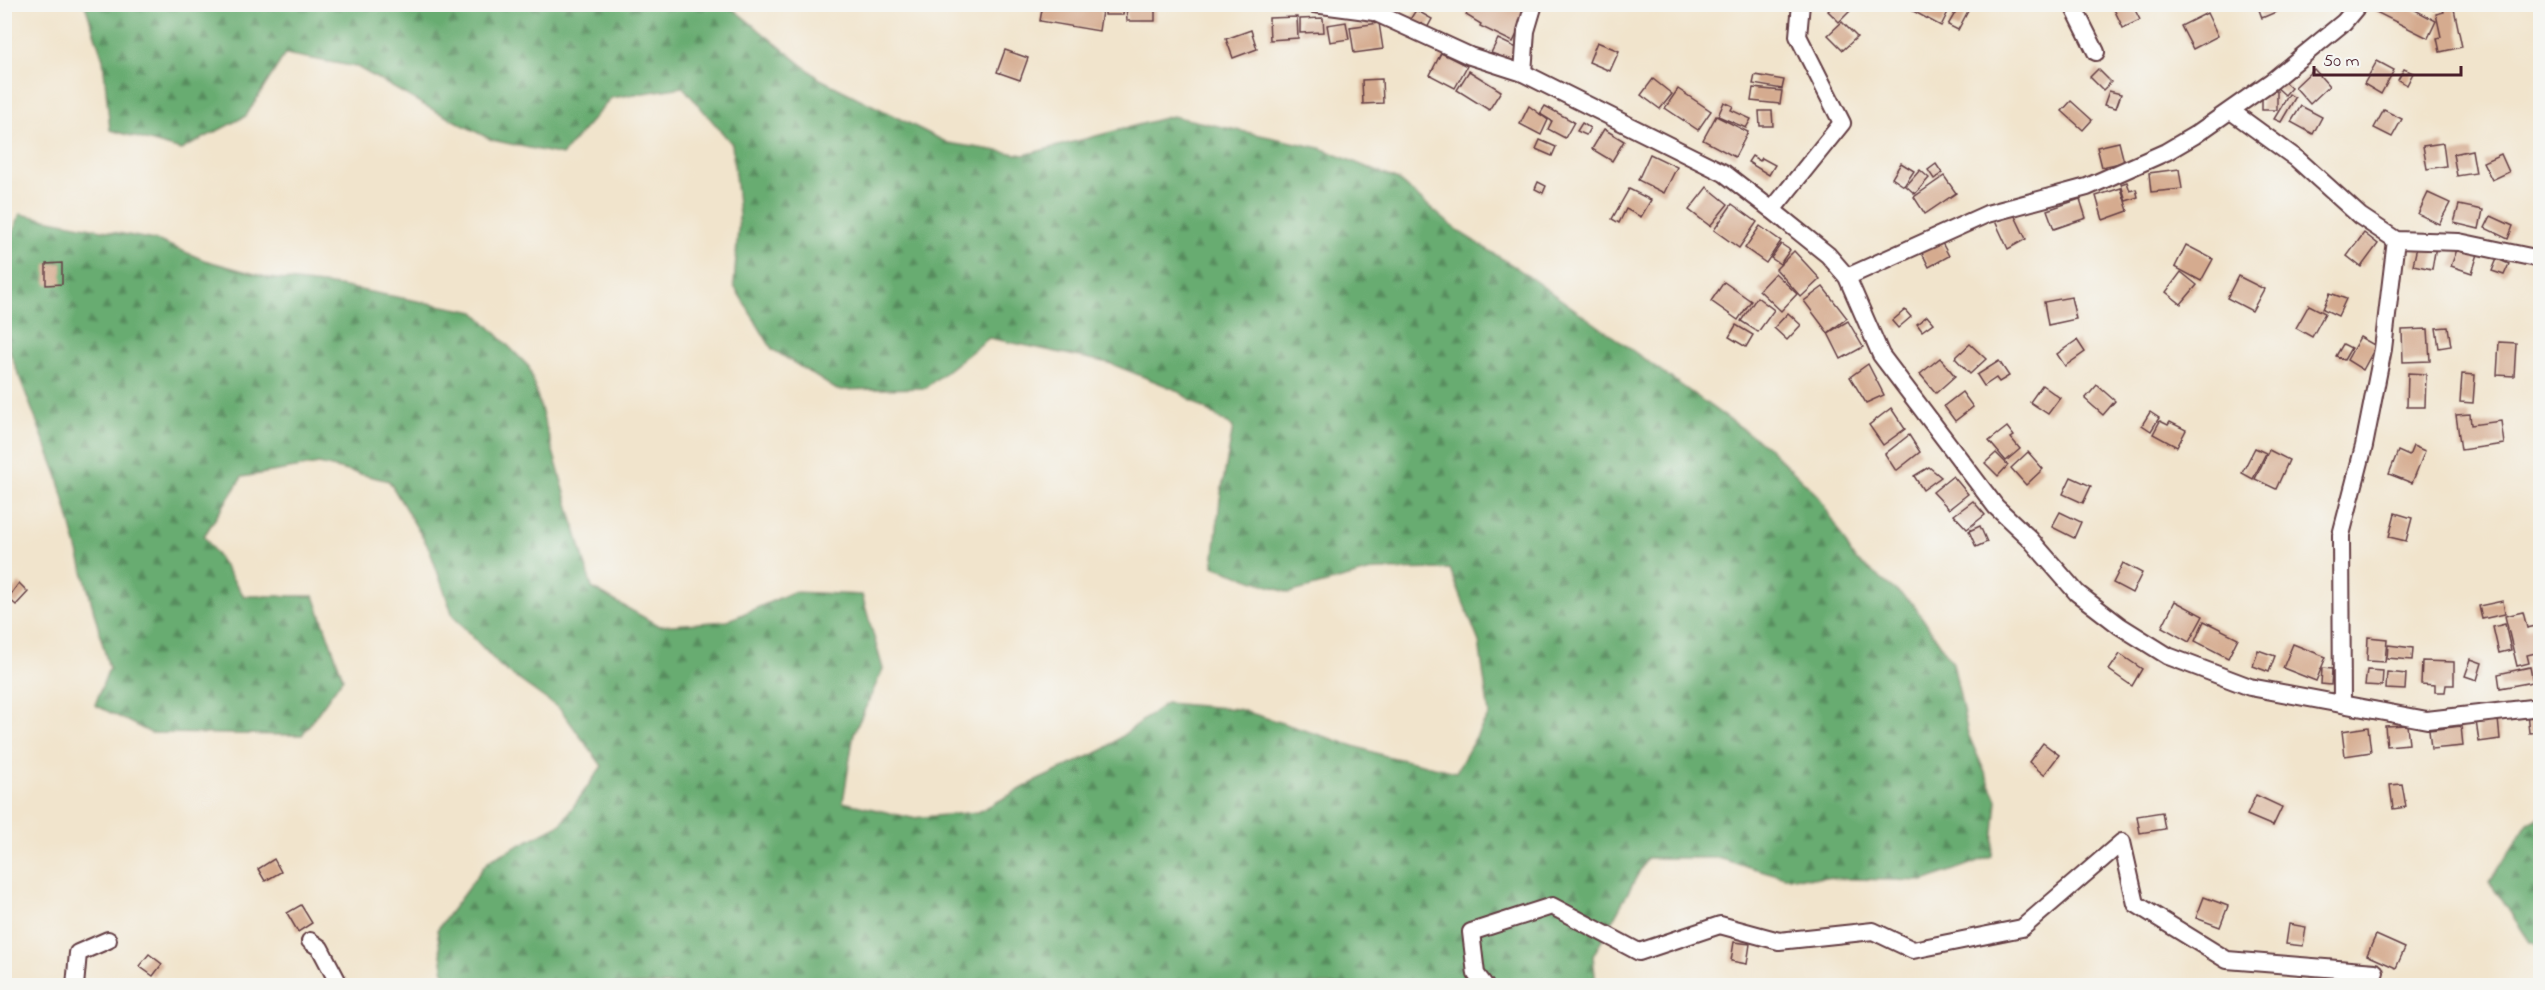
<svg xmlns="http://www.w3.org/2000/svg" width="2545" height="990" viewBox="0 0 2545 990" font-family="'Indie Flower',sans-serif">
  <defs>
    <pattern id="forest-firs" width="22" height="20" patternUnits="userSpaceOnUse" patternTransform="scale(1.5)"><rect width="22" height="20" fill="#67ac71"/><path d="M5 1l3.5 6h-7zM16 11l3.5 6h-7z" fill="#578b5d"/></pattern>
  </defs>
  <rect width="100%" height="100%" fill="#f6f6f2"/>
  <filter id="ink" filterUnits="userSpaceOnUse"><feTurbulence type="fractalNoise" baseFrequency=".0167" numOctaves="2"/><feDisplacementMap in="SourceGraphic" scale="12" xChannelSelector="R" yChannelSelector="G"/><feConvolveMatrix kernelMatrix="1 2 1 2 8 2 1 2 1" color-interpolation-filters="sRGB"/></filter>
  <filter id="wash" filterUnits="userSpaceOnUse"><feTurbulence type="fractalNoise" baseFrequency=".008" numOctaves="4" result="noise"/><feDisplacementMap in="SourceGraphic" scale="24" xChannelSelector="R" yChannelSelector="G"/><feGaussianBlur stdDeviation="1.35" result="paint"/><feColorMatrix in="noise" values="0 0 0 0 0 0 0 0 0 0 0 0 0 0 0 0 0 1.4 0 .05"/><feComposite in="paint" operator="in"/></filter>
  <g filter="url(#wash)">
    <rect width="100%" height="100%" fill="#f1e4cc"/>
    <g fill="url(#forest-firs)" stroke="#58664e" stroke-width="1.5">
      <path d="M 85,5 L 728,5 L 820,79 L 948,143 L 1024,155 L 1172,116 L 1320,148 L 1398,180 L 1458,231 L 1517,268 L 1769,448 L 1819,497 L 1854,558 L 1913,604 L 1953,663 L 1968,734 L 1997,800 L 1992,856 L 1924,881 L 1785,877 L 1717,858 L 1647,858 L 1593,956 L 1596,985 L 446,985 L 437,930 L 488,861 L 561,824 L 602,766 L 561,710 L 501,667 L 453,616 L 429,548 L 389,481 L 319,464 L 242,477 L 204,536 L 244,596 L 314,596 L 343,678 L 302,735 L 151,733 L 95,705 L 109,668 L 58,477 L 11,355 L 5,325 L 4,254 L 20,214 L 159,241 L 204,260 L 269,278 L 339,286 L 475,312 L 529,367 L 592,588 L 659,626 L 727,621 L 793,592 L 862,595 L 883,669 L 854,733 L 843,802 L 912,818 L 978,812 L 1038,780 L 1103,750 L 1166,703 L 1238,709 L 1382,755 L 1456,772 L 1489,714 L 1479,642 L 1450,569 L 1375,570 L 1289,593 L 1213,566 L 1220,499 L 1233,427 L 1174,389 L 1109,363 L 989,338 L 925,388 L 837,390 L 772,349 L 734,286 L 739,215 L 732,144 L 683,87 L 611,98 L 562,155 L 492,140 L 424,105 L 357,67 L 285,54 L 246,116 L 181,150 L 110,130 L 103,59 Z"/>
      <path d="M 2540,817 L 2540,945 L 2530,942 L 2490,882 L 2528,823 Z"/>
    </g>
    <g id="blocks">
      <g fill="#d5ab8f">
        <path d="M 1043,4 L 1103,4 L 1099,31 L 1040,21 Z"/>
        <path d="M 1105,4 L 1124,4 L 1123,15 L 1105,15 Z"/>
        <path d="M 1126,4 L 1155,4 L 1155,21 L 1127,21 Z"/>
        <path d="M 1412,4 L 1427,4 L 1424,11 Z"/>
        <path d="M 1471,4 L 1509,4 L 1527,13 L 1513,42 L 1480,26 L 1481,24 L 1466,15 Z"/>
        <path d="M 1835,4 L 1857,4 L 1839,22 L 1828,11 Z"/>
        <path d="M 1917,4 L 1952,4 L 1941,26 L 1913,11 Z"/>
        <path d="M 2124,4 L 2132,4 L 2140,20 L 2123,28 L 2114,9 Z"/>
        <path d="M 2257,4 L 2284,4 L 2285,8 L 2262,18 Z"/>
        <path d="M 2377,4 L 2404,4 L 2436,21 L 2428,38 L 2374,11 Z"/>
        <path d="M 2442,4 L 2453,4 L 2462,47 L 2440,52 L 2437,38 L 2441,37 L 2436,14 L 2444,12 Z"/>
        <path d="M 2420,5 L 2436,5 L 2434,10 Z"/>
        <path d="M 1959,6 L 1968,11 L 1958,30 L 1948,25 Z"/>
        <path d="M 1416,10 L 1432,19 L 1426,30 L 1409,21 Z"/>
        <path d="M 2207,13 L 2218,36 L 2193,49 L 2181,26 Z"/>
        <path d="M 1297,17 L 1298,38 L 1270,40 L 1269,18 Z"/>
        <path d="M 1323,18 L 1324,32 L 1300,33 L 1300,19 Z"/>
        <path d="M 1346,22 L 1349,39 L 1330,42 L 1327,25 Z"/>
        <path d="M 1842,22 L 1857,37 L 1843,50 L 1828,35 Z"/>
        <path d="M 1379,23 L 1383,49 L 1354,53 L 1350,27 Z"/>
        <path d="M 1251,30 L 1257,49 L 1233,58 L 1226,39 Z"/>
        <path d="M 1498,39 L 1519,49 L 1512,64 L 1491,53 Z"/>
        <path d="M 1597,42 L 1619,51 L 1610,71 L 1589,62 Z"/>
        <path d="M 1005,50 L 1028,58 L 1020,80 L 997,72 Z"/>
        <path d="M 1441,53 L 1467,66 L 1455,88 L 1430,75 Z"/>
        <path d="M 2377,61 L 2394,70 L 2381,94 L 2364,84 Z"/>
        <path d="M 2098,69 L 2111,82 L 2103,90 L 2090,77 Z"/>
        <path d="M 2314,69 L 2329,86 L 2310,104 L 2295,87 Z"/>
        <path d="M 2404,69 L 2413,73 L 2407,85 L 2398,80 Z"/>
        <path d="M 1469,71 L 1501,91 L 1489,110 L 1457,90 Z"/>
        <path d="M 1755,75 L 1784,80 L 1782,89 L 1753,84 Z"/>
        <path d="M 2280,78 L 2291,88 L 2285,95 L 2274,85 Z"/>
        <path d="M 1382,79 L 1383,103 L 1363,104 L 1362,80 Z"/>
        <path d="M 1653,79 L 1672,94 L 1660,109 L 1641,95 Z"/>
        <path d="M 1753,88 L 1782,91 L 1780,104 L 1751,101 Z"/>
        <path d="M 1678,89 L 1711,111 L 1698,130 L 1665,108 Z"/>
        <path d="M 2109,91 L 2121,94 L 2116,108 L 2104,105 Z"/>
        <rect x="2262" y="91" width="15" height="19"/>
        <path d="M 2289,94 L 2295,98 L 2281,122 L 2274,119 Z"/>
        <path d="M 2071,101 L 2092,120 L 2083,130 L 2062,111 Z"/>
        <path d="M 1724,102 L 1733,106 L 1731,110 L 1751,119 L 1746,128 L 1718,116 Z"/>
        <path d="M 1529,106 L 1548,120 L 1541,135 L 1520,124 Z"/>
        <path d="M 1545,106 L 1574,122 L 1565,138 L 1548,129 L 1552,121 L 1540,114 Z"/>
        <path d="M 2301,106 L 2322,117 L 2313,134 L 2291,122 Z"/>
        <path d="M 2384,110 L 2402,119 L 2392,137 L 2374,128 Z"/>
        <path d="M 1759,111 L 1772,111 L 1773,126 L 1760,126 Z"/>
        <path d="M 1716,116 L 1748,132 L 1735,157 L 1703,140 Z"/>
        <path d="M 1582,123 L 1590,128 L 1586,135 L 1577,131 Z"/>
        <path d="M 1604,129 L 1624,141 L 1612,161 L 1592,149 Z"/>
        <path d="M 1540,140 L 1556,147 L 1552,156 L 1536,149 Z"/>
        <path d="M 2119,142 L 2124,162 L 2102,167 L 2097,147 Z"/>
        <path d="M 2443,143 L 2446,166 L 2427,169 L 2423,146 Z"/>
        <path d="M 2472,150 L 2476,173 L 2457,176 L 2453,154 Z"/>
        <path d="M 1650,154 L 1677,167 L 1664,193 L 1638,180 Z"/>
        <path d="M 2501,154 L 2509,172 L 2492,180 L 2483,162 Z"/>
        <path d="M 1752,156 L 1760,161 L 1762,158 L 1775,165 L 1769,175 L 1748,162 Z"/>
        <path d="M 1901,163 L 1914,171 L 1904,186 L 1892,178 Z"/>
        <path d="M 1936,164 L 1942,173 L 1934,179 L 1928,170 Z"/>
        <path d="M 2179,169 L 2182,189 L 2151,192 L 2149,173 Z"/>
        <path d="M 1920,170 L 1929,178 L 1915,194 L 1906,186 Z"/>
        <path d="M 1944,176 L 1956,193 L 1925,214 L 1914,197 Z"/>
        <path d="M 1538,182 L 1546,186 L 1543,193 L 1535,189 Z"/>
        <path d="M 2127,182 L 2130,191 L 2136,189 L 2138,197 L 2126,201 L 2121,184 Z"/>
        <path d="M 1707,187 L 1728,204 L 1710,226 L 1689,210 Z"/>
        <path d="M 2121,188 L 2128,211 L 2103,220 L 2096,196 Z"/>
        <path d="M 1629,189 L 1651,200 L 1641,217 L 1626,209 L 1619,223 L 1612,219 Z"/>
        <path d="M 2428,193 L 2450,203 L 2439,224 L 2418,214 Z"/>
        <path d="M 2080,199 L 2086,218 L 2054,229 L 2047,210 Z"/>
        <path d="M 1732,204 L 1757,222 L 1739,248 L 1714,230 Z"/>
        <path d="M 2459,205 L 2483,210 L 2479,229 L 2454,223 Z"/>
        <path d="M 2013,212 L 2026,239 L 2008,249 L 1995,221 Z"/>
        <path d="M 2491,216 L 2513,226 L 2508,239 L 2485,228 Z"/>
        <path d="M 1760,226 L 1781,241 L 1766,263 L 1745,248 Z"/>
        <path d="M 2364,233 L 2378,244 L 2361,267 L 2347,256 Z"/>
        <path d="M 1941,241 L 1949,256 L 1929,267 L 1921,251 Z"/>
        <path d="M 2418,242 L 2436,246 L 2432,269 L 2413,265 Z"/>
        <path d="M 1781,244 L 1790,250 L 1780,264 L 1771,258 Z"/>
        <path d="M 2186,245 L 2213,259 L 2201,281 L 2175,267 Z"/>
        <path d="M 2458,247 L 2478,254 L 2472,273 L 2451,266 Z"/>
        <path d="M 1794,251 L 1820,279 L 1801,297 L 1776,269 Z"/>
        <path d="M 2497,259 L 2509,264 L 2504,275 L 2492,271 Z"/>
        <path d="M 62,263 L 62,284 L 46,285 L 46,264 Z"/>
        <path d="M 2181,272 L 2197,285 L 2181,304 L 2166,292 Z"/>
        <path d="M 1775,273 L 1797,294 L 1781,311 L 1759,290 Z"/>
        <path d="M 2238,276 L 2264,289 L 2252,311 L 2227,298 Z"/>
        <path d="M 1724,282 L 1751,301 L 1738,320 L 1711,301 Z"/>
        <path d="M 1823,287 L 1847,318 L 1828,333 L 1804,301 Z"/>
        <path d="M 2330,293 L 2346,299 L 2338,316 L 2323,309 Z"/>
        <path d="M 1757,297 L 1774,310 L 1758,332 L 1741,321 Z"/>
        <path d="M 2071,297 L 2076,319 L 2048,325 L 2044,302 Z"/>
        <path d="M 2309,305 L 2325,313 L 2312,337 L 2296,328 Z"/>
        <path d="M 1905,310 L 1911,317 L 1898,328 L 1892,321 Z"/>
        <path d="M 1788,313 L 1801,325 L 1787,340 L 1774,328 Z"/>
        <path d="M 1927,316 L 1933,323 L 1922,331 L 1917,324 Z"/>
        <path d="M 1848,321 L 1863,347 L 1841,359 L 1828,333 Z"/>
        <path d="M 1736,325 L 1753,335 L 1746,347 L 1729,337 Z"/>
        <path d="M 2448,327 L 2451,346 L 2439,348 L 2436,328 Z"/>
        <path d="M 2428,329 L 2430,361 L 2403,362 L 2402,330 Z"/>
        <path d="M 2360,337 L 2376,346 L 2363,370 L 2347,360 Z"/>
        <path d="M 2077,340 L 2085,352 L 2065,366 L 2057,354 Z"/>
        <path d="M 2499,342 L 2516,343 L 2514,376 L 2497,375 Z"/>
        <path d="M 1970,344 L 1986,359 L 1970,374 L 1955,358 Z"/>
        <path d="M 2343,344 L 2351,348 L 2344,360 L 2336,356 Z"/>
        <path d="M 1940,358 L 1955,376 L 1936,393 L 1920,374 Z"/>
        <path d="M 1999,361 L 2009,376 L 1999,382 L 1996,378 L 1984,386 L 1977,375 Z"/>
        <path d="M 1868,364 L 1884,395 L 1866,403 L 1850,377 Z"/>
        <path d="M 2408,373 L 2426,374 L 2425,407 L 2407,407 Z"/>
        <path d="M 2462,374 L 2475,375 L 2473,403 L 2460,402 Z"/>
        <path d="M 2042,385 L 2060,398 L 2048,414 L 2030,402 Z"/>
        <path d="M 2097,385 L 2115,401 L 2103,415 L 2085,399 Z"/>
        <path d="M 1962,392 L 1973,407 L 1955,421 L 1944,406 Z"/>
        <path d="M 1891,408 L 1905,429 L 1883,445 L 1869,425 Z"/>
        <path d="M 2150,412 L 2159,418 L 2151,431 L 2142,425 Z"/>
        <path d="M 2470,414 L 2471,425 L 2501,421 L 2504,444 L 2461,450 L 2456,415 Z"/>
        <path d="M 2160,421 L 2168,425 L 2170,422 L 2186,430 L 2177,447 L 2153,434 Z"/>
        <path d="M 2007,427 L 2014,436 L 2011,438 L 2020,449 L 2006,461 L 1989,441 Z"/>
        <path d="M 1909,435 L 1920,452 L 1896,471 L 1885,454 Z"/>
        <path d="M 2413,446 L 2425,451 L 2412,483 L 2389,474 L 2398,451 L 2409,456 Z"/>
        <path d="M 2255,448 L 2266,453 L 2253,479 L 2242,473 Z"/>
        <path d="M 2269,450 L 2289,460 L 2276,489 L 2255,479 Z"/>
        <path d="M 2028,452 L 2043,469 L 2026,485 L 2011,468 Z"/>
        <path d="M 1996,453 L 2008,465 L 1998,476 L 1985,463 Z"/>
        <path d="M 1929,467 L 1941,477 L 1923,490 L 1914,476 Z"/>
        <path d="M 1953,476 L 1968,494 L 1949,509 L 1933,492 Z"/>
        <path d="M 2071,477 L 2091,486 L 2083,503 L 2063,494 Z"/>
        <path d="M 1973,501 L 1985,515 L 1967,529 L 1954,515 Z"/>
        <path d="M 2060,512 L 2081,522 L 2074,538 L 2052,527 Z"/>
        <path d="M 2395,513 L 2412,518 L 2406,541 L 2389,537 Z"/>
        <path d="M 1980,526 L 1987,542 L 1976,547 L 1969,531 Z"/>
        <path d="M 2123,563 L 2142,573 L 2132,593 L 2113,583 Z"/>
        <path d="M 19,583 L 28,592 L 16,605 L 8,598 Z"/>
        <path d="M 2175,601 L 2203,616 L 2189,642 L 2162,627 Z"/>
        <path d="M 2503,601 L 2505,614 L 2482,619 L 2479,606 Z"/>
        <path d="M 2523,612 L 2527,628 L 2540,625 L 2540,652 L 2527,655 L 2529,663 L 2517,666 L 2505,616 Z"/>
        <path d="M 2204,621 L 2238,638 L 2228,658 L 2195,641 Z"/>
        <path d="M 2505,624 L 2511,650 L 2499,653 L 2493,627 Z"/>
        <path d="M 2368,637 L 2387,639 L 2385,662 L 2367,661 Z"/>
        <path d="M 2293,644 L 2326,657 L 2316,681 L 2283,668 Z"/>
        <path d="M 2388,645 L 2413,648 L 2412,660 L 2387,658 Z"/>
        <path d="M 2258,650 L 2275,656 L 2269,672 L 2253,666 Z"/>
        <path d="M 2120,654 L 2142,669 L 2132,686 L 2109,670 Z"/>
        <path d="M 2471,659 L 2482,663 L 2477,680 L 2465,676 Z"/>
        <path d="M 2422,661 L 2454,662 L 2454,685 L 2446,685 L 2445,692 L 2435,692 L 2435,685 L 2421,684 Z"/>
        <path d="M 2530,667 L 2533,682 L 2500,688 L 2498,674 Z"/>
        <path d="M 2322,668 L 2332,669 L 2331,685 L 2321,684 Z"/>
        <path d="M 2367,670 L 2383,671 L 2382,686 L 2365,685 Z"/>
        <path d="M 2387,672 L 2406,674 L 2405,690 L 2386,689 Z"/>
        <path d="M 2540,711 L 2540,732 L 2529,733 L 2527,712 Z"/>
        <path d="M 2498,719 L 2500,739 L 2479,742 L 2476,721 Z"/>
        <path d="M 2407,725 L 2409,744 L 2387,746 L 2385,726 Z"/>
        <path d="M 2461,726 L 2463,746 L 2431,749 L 2429,730 Z"/>
        <path d="M 2368,727 L 2371,752 L 2345,756 L 2342,731 Z"/>
        <path d="M 2043,743 L 2059,755 L 2044,775 L 2029,762 Z"/>
        <path d="M 2402,784 L 2406,807 L 2393,809 L 2390,785 Z"/>
        <path d="M 2256,795 L 2282,807 L 2273,826 L 2247,815 Z"/>
        <path d="M 2162,812 L 2165,829 L 2140,833 L 2137,816 Z"/>
        <path d="M 274,859 L 281,872 L 265,881 L 258,869 Z"/>
        <path d="M 2204,897 L 2228,906 L 2220,927 L 2196,918 Z"/>
        <path d="M 301,905 L 312,923 L 298,932 L 287,913 Z"/>
        <path d="M 2289,924 L 2306,927 L 2303,946 L 2286,944 Z"/>
        <path d="M 2376,935 L 2405,948 L 2396,968 L 2367,955 Z"/>
        <path d="M 1734,942 L 1750,944 L 1747,964 L 1731,961 Z"/>
        <path d="M 149,954 L 162,964 L 153,976 L 139,966 Z"/>
      </g>
    </g>
  </g>
  <g filter="url(#ink)">
    <use href="#blocks" fill-opacity="0" stroke="#633d43" stroke-width="1.5"/>
    <g fill="none" stroke-linecap="round" stroke-linejoin="round">
      <defs>
        <g id="minor">
          <path d="M 1314,4 L 1374,12 L 1470,56 L 1523,73 L 1724,173 L 1772,210 L 1828,255 L 1847,277 L 1881,355 L 1996,507 L 2030,539 L 2077,593 L 2120,626 L 2168,656 L 2250,687 L 2427,720 L 2540,707"/>
          <path d="M 2072,4 L 2096,52"/>
          <path d="M 1523,73 L 1526,31 L 1534,4"/>
          <path d="M 2231,111 L 2297,159 L 2360,216 L 2396,240 L 2459,242 L 2540,259"/>
          <path d="M 1772,210 L 1842,123 L 1798,36 L 1801,4"/>
          <path d="M 1847,277 L 1987,214 L 2087,187 L 2166,152 L 2195,135 L 2272,81 L 2344,22 L 2359,4"/>
          <path d="M 2342,704 L 2341,535 L 2364,446 L 2383,349 L 2396,240"/>
          <path d="M 310,941 L 320,948 L 340,986"/>
          <path d="M 75,986 L 78,953 L 108,940"/>
          <path d="M 1485,986 L 1476,974 L 1471,932 L 1552,906 L 1639,952 L 1720,925 L 1779,941 L 1873,931 L 1913,950 L 2022,928 L 2122,842 L 2136,904 L 2227,960 L 2375,972"/>
        </g>
      </defs>
      <use href="#minor" stroke="#633d43" stroke-width="20"/>
      <use href="#minor" stroke="#fff" stroke-width="16"/>
    </g>
  </g>
  <rect width="2545" height="990" fill="none" stroke="#f6f6f2" stroke-width="24"/>
  <path d="M2314 66v9h147v-9" fill="none" stroke="#4a1f2b" stroke-width="3"/>
  <text x="2323" y="66" font-size="18" fill="#4a1f2b" stroke="#f6f6f2" stroke-width="4.5" paint-order="stroke">50 m</text>
</svg>
